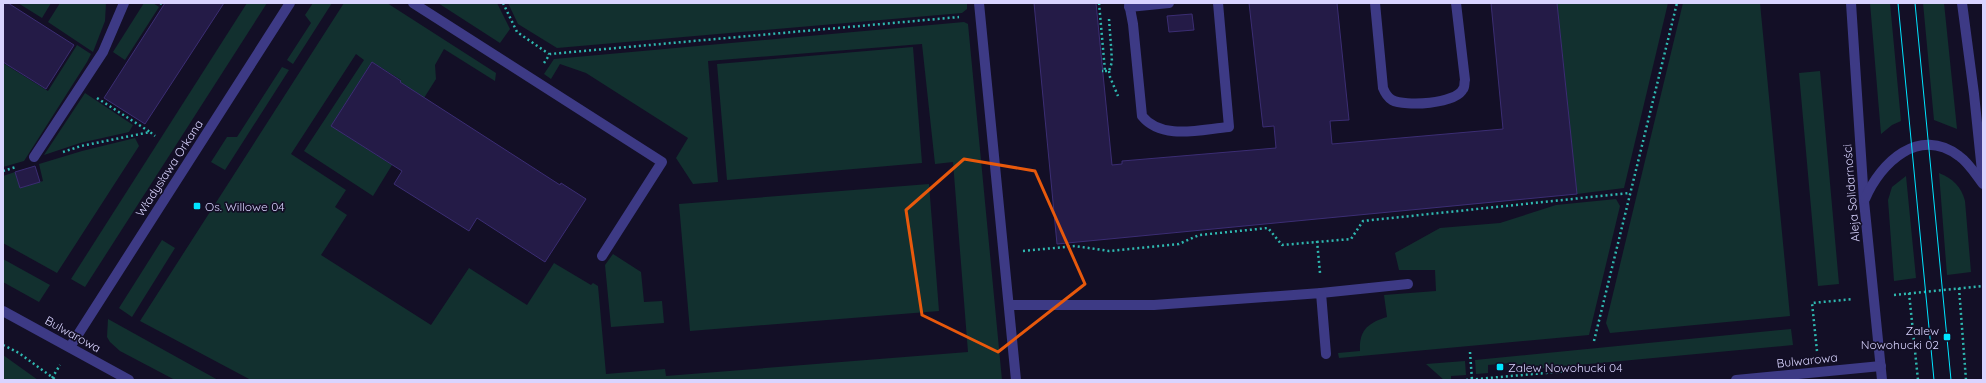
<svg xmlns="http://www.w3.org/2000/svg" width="1986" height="383" viewBox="0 0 1986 383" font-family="Quicksand,sans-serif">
  <rect width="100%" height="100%" fill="#130f26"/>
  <g fill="#12302f">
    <path d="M 18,3 L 51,3 L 42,18 Z"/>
    <path d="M 60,3 L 106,3 L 105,21 L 93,52 L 48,22 Z"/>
    <path d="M 144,3 L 153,3 L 159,7 L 125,60 L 113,52 Z"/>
    <path d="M 247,3 L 267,3 L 85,287 L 71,279 Z"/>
    <path d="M 313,3 L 332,3 L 293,64 L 287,60 L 311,23 L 305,15 Z"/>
    <path d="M 344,3 L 387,3 L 496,73 L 495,81 L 444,49 L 435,65 L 436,79 L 424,98 L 400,82 L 401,80 L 372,62 L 331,126 L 392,165 L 373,196 L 304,151 L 364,60 L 356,54 L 291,154 L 346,190 L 335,207 L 347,215 L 321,255 L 431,325 L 469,268 L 527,305 L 554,263 L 591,285 L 593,283 L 598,286 L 606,374 L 665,369 L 666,376 L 968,352 L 953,162 L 935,164 L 922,44 L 708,61 L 718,182 L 693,184 L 676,158 L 688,138 L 586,73 L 560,64 L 551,79 L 544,74 L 554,59 L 964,22 L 968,24 L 1002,380 L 251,380 L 140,321 Z"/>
    <path d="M 438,3 L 497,3 L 510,29 L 500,43 Z"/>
    <path d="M 508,3 L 967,3 L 967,9 L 962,13 L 557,48 L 518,24 Z"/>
    <path d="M 1557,3 L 1668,3 L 1624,188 L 1577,194 Z"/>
    <path d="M 1683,3 L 1760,3 L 1790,316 L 1610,333 L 1606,323 Z"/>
    <path d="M 1870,3 L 1890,3 L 1901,121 L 1892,125 L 1881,134 Z"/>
    <path d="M 1923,3 L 1944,3 L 1957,129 L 1934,120 Z"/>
    <path d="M 77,45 L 91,54 L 87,62 L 24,161 L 3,167 L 3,63 L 48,91 Z"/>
    <path d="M 913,47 L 922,163 L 727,180 L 717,64 Z"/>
    <path d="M 282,67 L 289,70 L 225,170 L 211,162 L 227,137 L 237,137 Z"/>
    <path d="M 1820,71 L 1839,284 L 1818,286 L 1799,73 Z"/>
    <path d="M 85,93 L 133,125 L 129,132 L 80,143 L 44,155 Z"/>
    <path d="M 135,138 L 139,146 L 57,273 L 3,243 L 3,176 L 15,172 L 20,188 L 43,181 L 39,164 L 82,151 Z"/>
    <path d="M 1939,173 C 1953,179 1961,186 1965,201 L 1971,272 L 1947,275 Z"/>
    <path d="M 1906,176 L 1916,278 L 1894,281 L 1888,200 L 1892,187 Z"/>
    <path d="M 929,184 L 939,311 L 690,331 L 679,204 Z"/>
    <path d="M 1616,199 L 1620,206 L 1589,335 L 1339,358 L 1338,353 L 1360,351 C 1359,330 1368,323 1387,317 L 1384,295 L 1436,291 L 1435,270 L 1399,270 L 1395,253 L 1440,228 L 1500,223 L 1556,205 Z"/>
    <path d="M 162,240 L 175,248 L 132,317 L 119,308 Z"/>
    <path d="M 613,254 L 641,272 L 644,302 L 662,301 L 664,323 L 611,327 L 605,265 Z"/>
    <path d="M 3,259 L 50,285 L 39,302 L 3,282 Z"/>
    <path d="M 108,319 L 218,380 L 175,380 L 120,351 L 110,342 L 107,337 Z"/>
    <path d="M 1791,329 L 1793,345 L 1512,371 L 1511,363 L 1488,365 L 1488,373 L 1476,374 L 1475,360 Z"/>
    <path d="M 3,355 L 38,380 L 3,380 Z"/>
    <path d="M 1465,361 L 1466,375 L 1451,376 L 1451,380 L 1444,380 L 1426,364 Z"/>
  </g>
  <g fill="#241b47" stroke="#3b2d73">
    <path d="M 3,3 L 8,3 L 74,45 L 46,89 L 3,62 Z"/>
    <path d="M 165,3 L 224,3 L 145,124 L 104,98 Z"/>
    <path d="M 1034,3 L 1096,3 L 1112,165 L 1122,164 L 1122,161 L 1276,148 L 1274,126 L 1263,127 L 1249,3 L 1337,3 L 1349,120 L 1330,121 L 1332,144 L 1503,129 L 1491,3 L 1557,3 L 1577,194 L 1057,244 Z"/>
    <path d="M 1192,14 L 1194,30 L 1169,32 L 1167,16 Z"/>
    <path d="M 372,62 L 401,81 L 400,82 L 560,185 L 561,183 L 586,199 L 545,262 L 477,218 L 469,231 L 394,184 L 402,171 L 331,126 Z"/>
    <path d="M 35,166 L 40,182 L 20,188 L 15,172 Z"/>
  </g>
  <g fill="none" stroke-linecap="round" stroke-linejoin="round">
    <g stroke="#2fb8b0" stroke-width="2.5" stroke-dasharray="2 3" stroke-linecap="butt">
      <path d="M 160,3 L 164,5"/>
      <path d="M 503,3 L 517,32 L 549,54"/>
      <path d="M 1099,3 L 1105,71 L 1102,71"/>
      <path d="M 1109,19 L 1111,46 L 1114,46"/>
      <path d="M 544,63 L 550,54 L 959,17"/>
      <path d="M 1105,71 L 1109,71 L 1112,62 L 1111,46"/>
      <path d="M 1109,71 L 1110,77 L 1118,96"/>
      <path d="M 97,98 L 150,132"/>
      <path d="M 63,152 L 81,146 L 150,132 L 155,136"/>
      <path d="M 3,171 L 16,167"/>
      <path d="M 1317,241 L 1320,273"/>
      <path d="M 1023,251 L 1075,246 L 1109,251 L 1179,244 L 1199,235 L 1268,228 L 1282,245 L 1351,239 L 1363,221 L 1629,193"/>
      <path d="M 1959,288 L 1966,380"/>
      <path d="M 1909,293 L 1918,380"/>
      <path d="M 1894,295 L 1983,286"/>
      <path d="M 1594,341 L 1677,3"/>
      <path d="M 3,345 L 19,353 L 56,380"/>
      <path d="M 1817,351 L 1812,303 L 1853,299"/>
      <path d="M 1470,352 L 1472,380"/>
      <path d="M 52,378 L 60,365"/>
      <path d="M 1466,380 L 1602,368"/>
    </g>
    <g stroke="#3d3a85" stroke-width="10">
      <path d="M 413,3 L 662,162 L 602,256"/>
      <path d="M 34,157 L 103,52 L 124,3"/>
    </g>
    <g stroke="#3d3a85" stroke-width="10">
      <path d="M 979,3 L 1016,380"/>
      <path d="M 1129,3 L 1133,24 L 1142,116 C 1162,141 1202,129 1229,127 L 1218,3"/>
      <path d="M 1375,3 L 1383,88 C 1385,93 1387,97 1392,100 C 1405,107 1456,104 1463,89 C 1465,87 1464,83 1465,80 L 1456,3"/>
      <path d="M 1129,7 L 1169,3"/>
      <path d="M 1321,293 L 1408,284"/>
      <path d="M 1009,305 L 1154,305 L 1321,293 L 1326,354"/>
      <path d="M 70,347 L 290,3"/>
    </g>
    <g stroke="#3d3a85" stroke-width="10">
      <path d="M 1851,3 L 1864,201 L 1882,380"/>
      <path d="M 1962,3 L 1974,94 L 1983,181"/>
      <path d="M 1865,199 C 1881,162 1919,126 1959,156 C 1969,163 1976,175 1983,184"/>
      <path d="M 3,311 L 129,380"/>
      <path d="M 1736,380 L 1881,366"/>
    </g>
    <g stroke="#00e5ff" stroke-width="1">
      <path d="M 1898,3 L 1934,380"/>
      <path d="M 1915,3 L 1951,380"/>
    </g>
  </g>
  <path fill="none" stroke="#e8590c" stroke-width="3" stroke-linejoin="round" d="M 964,159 L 1035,171 L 1085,284 L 998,352 L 922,315 L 906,210 Z"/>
  <g fill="#00e5ff" stroke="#130f26" stroke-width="1.5">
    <rect x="193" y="202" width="8" height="8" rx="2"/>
    <rect x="1943" y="333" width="8" height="8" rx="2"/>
    <rect x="1496" y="363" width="8" height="8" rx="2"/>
  </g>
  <g text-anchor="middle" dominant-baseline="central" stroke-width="3.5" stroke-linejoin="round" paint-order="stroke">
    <g font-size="12" fill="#d9d4ff" stroke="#130f26">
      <text transform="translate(169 168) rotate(-57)">Władysława Orkana</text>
      <text transform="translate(1851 193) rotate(-95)">Aleja Solidarności</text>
      <text transform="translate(73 334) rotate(29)">Bulwarowa</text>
      <text transform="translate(1807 360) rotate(-6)">Bulwarowa</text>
    </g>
    <g font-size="12" fill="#d9d4ff" stroke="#130f26" text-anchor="start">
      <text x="205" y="206">Os. Willowe 04</text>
      <text x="1939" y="330" text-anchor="end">Zalew<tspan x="1939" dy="14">Nowohucki 02</tspan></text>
      <text x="1508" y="367">Zalew Nowohucki 04</text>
    </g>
  </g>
  <rect width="1986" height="383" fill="none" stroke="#d9d4ff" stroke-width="8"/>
</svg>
